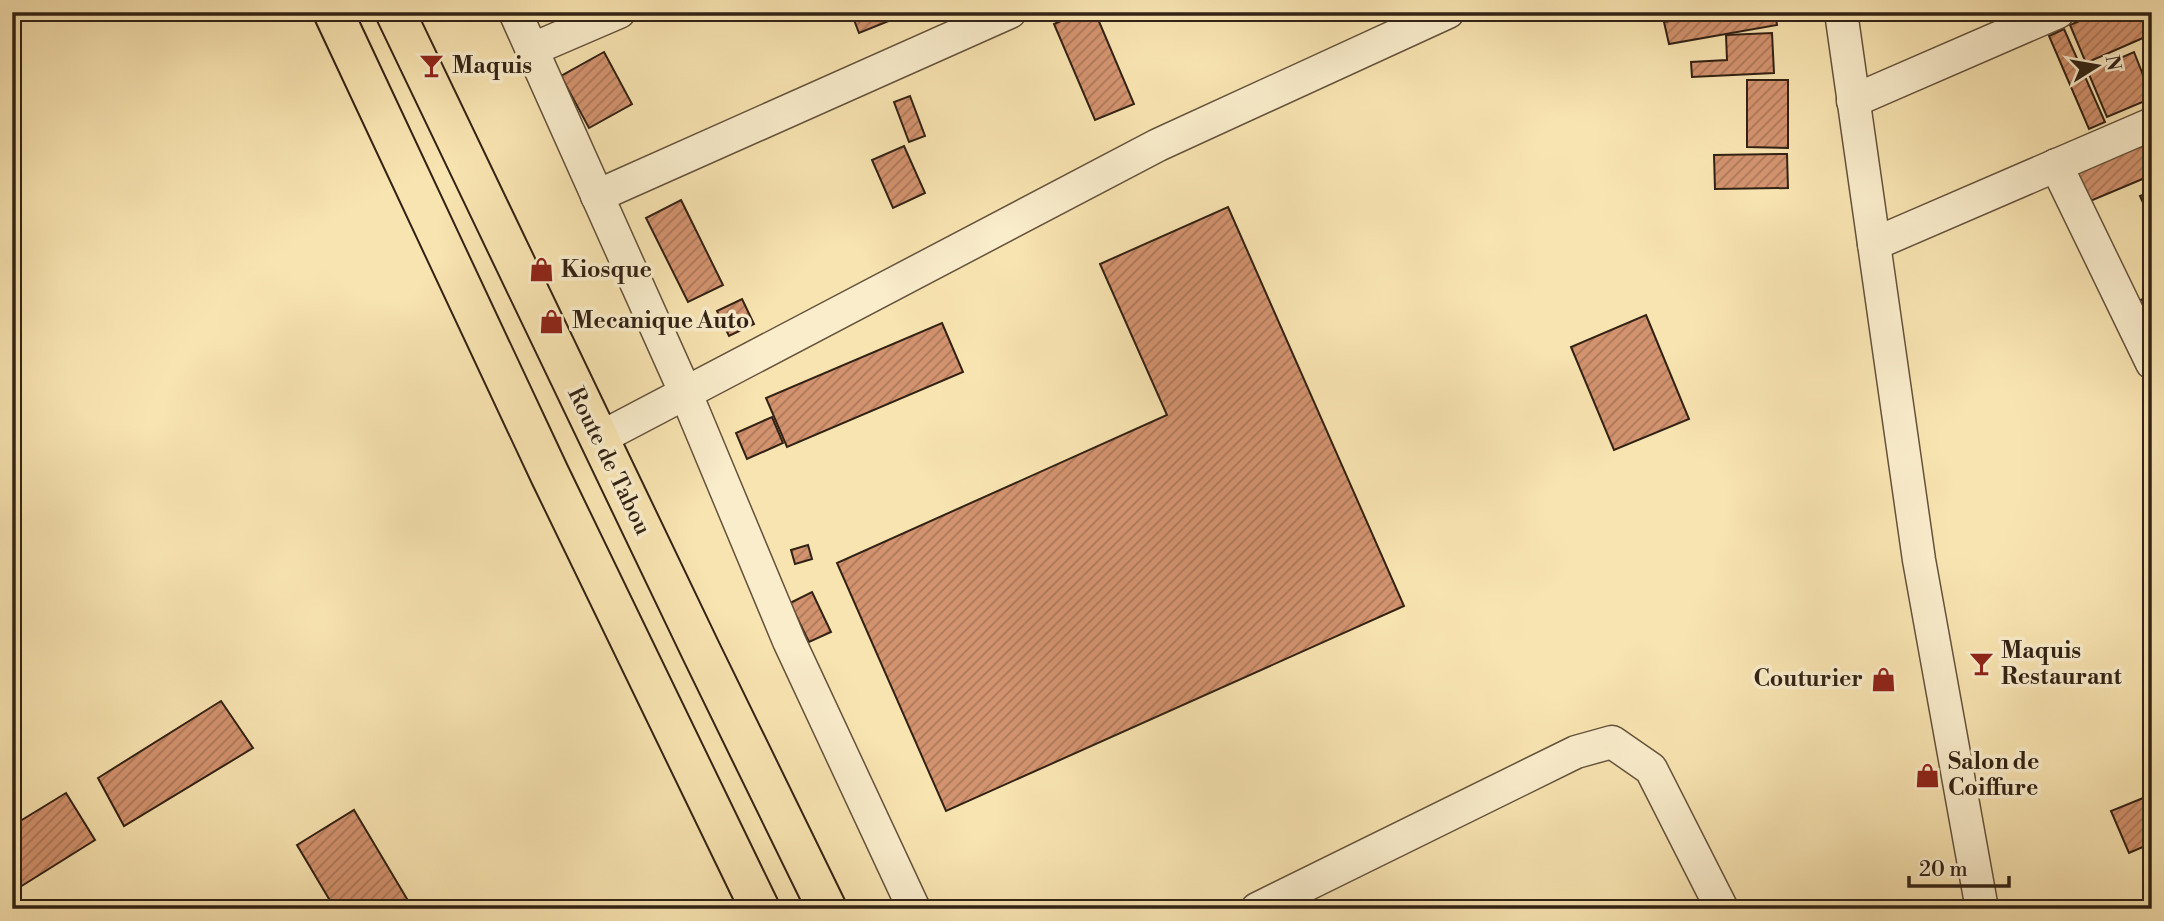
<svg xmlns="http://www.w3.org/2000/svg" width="2164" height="921" viewBox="0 0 2164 921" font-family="'Libre Bodoni',serif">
  <defs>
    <pattern id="building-hatch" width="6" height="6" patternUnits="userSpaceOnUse" patternTransform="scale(1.75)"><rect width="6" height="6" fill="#d3936f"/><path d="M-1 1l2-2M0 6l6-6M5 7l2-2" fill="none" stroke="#ac785a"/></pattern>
  </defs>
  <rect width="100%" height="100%" fill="#f8e4b1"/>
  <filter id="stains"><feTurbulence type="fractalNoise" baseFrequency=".00286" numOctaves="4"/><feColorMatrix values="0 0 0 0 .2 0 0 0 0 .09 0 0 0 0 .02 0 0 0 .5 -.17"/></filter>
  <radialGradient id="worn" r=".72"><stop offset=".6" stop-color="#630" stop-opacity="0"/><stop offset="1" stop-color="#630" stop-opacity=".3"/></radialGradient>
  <g fill="url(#building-hatch)" stroke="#322215" stroke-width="2">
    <path d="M 851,12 L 911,12 L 859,33 Z"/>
    <path d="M 1081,12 L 1095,12 L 1134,104 L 1095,120 L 1054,24 Z"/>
    <path d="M 1717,12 L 1775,12 L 1777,25 L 1669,44 L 1664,22 Z"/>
    <path d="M 2100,12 L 2152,12 L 2152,34 L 2086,63 L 2070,25 Z"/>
    <path d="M 2064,29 L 2105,122 L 2089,129 L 2049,36 Z"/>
    <path d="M 1772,33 L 1774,73 L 1692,77 L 1691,62 L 1727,60 L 1726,35 Z"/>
    <path d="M 604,52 L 632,104 L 589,128 L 561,76 Z"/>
    <path d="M 2134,52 L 2152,98 L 2107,117 L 2088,72 Z"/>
    <path d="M 1747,80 L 1788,80 L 1788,148 L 1747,147 Z"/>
    <path d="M 910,96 L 925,136 L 909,142 L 894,102 Z"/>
    <path d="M 2152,132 L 2152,175 L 2088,202 L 2073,165 Z"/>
    <path d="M 904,146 L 925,193 L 893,208 L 872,160 Z"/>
    <path d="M 1787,154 L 1788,188 L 1715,189 L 1714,155 Z"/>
    <path d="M 2152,191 L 2152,214 L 2149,216 L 2140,196 Z"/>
    <path d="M 681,200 L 723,285 L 688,302 L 646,218 Z"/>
    <path d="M 1228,207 L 1404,606 L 946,811 L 837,563 L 1167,415 L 1100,264 Z"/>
    <path d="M 2152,295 L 2152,328 L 2134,303 Z"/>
    <path d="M 742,299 L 754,324 L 729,336 L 717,311 Z"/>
    <path d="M 1646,315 L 1689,419 L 1614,450 L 1571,347 Z"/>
    <path d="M 942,323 L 963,372 L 787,447 L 766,398 Z"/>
    <path d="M 772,417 L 783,443 L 747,459 L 736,433 Z"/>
    <path d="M 808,545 L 812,559 L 795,564 L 791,550 Z"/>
    <path d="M 812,592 L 831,632 L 809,642 L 790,603 Z"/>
    <path d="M 221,701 L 253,748 L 124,826 L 98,778 Z"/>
    <path d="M 66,793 L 95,840 L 12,892 L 12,826 Z"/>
    <path d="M 2143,798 L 2152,818 L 2152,843 L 2129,853 L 2111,811 Z"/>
    <path d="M 354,810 L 413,909 L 335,909 L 297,845 Z"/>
  </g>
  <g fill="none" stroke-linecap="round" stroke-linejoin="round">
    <defs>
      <g id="street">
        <path d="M 515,12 L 686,394 L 789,641 L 914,909"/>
        <path d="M 1841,12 L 1919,560 L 1982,909"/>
        <path d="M 533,49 L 619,12"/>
        <path d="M 1853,101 L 2058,12"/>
        <path d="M 2056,165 L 2152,363"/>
        <path d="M 597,196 L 1010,12"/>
        <path d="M 1874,244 L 2152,124"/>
        <path d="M 598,439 L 1158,145 L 1448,12"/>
        <path d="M 1257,909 L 1576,752 L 1612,742 L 1651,769 L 1722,909"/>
      </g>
      <g id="primary">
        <path d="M 333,12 L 550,475 L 760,909"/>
        <path d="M 395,12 L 701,651 L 827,909"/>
      </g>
    </defs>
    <use href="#street" stroke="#64523c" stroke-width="35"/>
    <use href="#primary" stroke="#322215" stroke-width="42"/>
    <use href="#street" stroke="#faedcc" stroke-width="32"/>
    <use href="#primary" stroke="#f8e4b1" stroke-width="38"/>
  </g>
  <defs>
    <symbol id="bar-bare" viewBox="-9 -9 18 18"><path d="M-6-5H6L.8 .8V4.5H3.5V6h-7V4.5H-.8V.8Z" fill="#8f2418" stroke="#faedcc" stroke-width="2.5" paint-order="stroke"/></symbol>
    <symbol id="shop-bare" viewBox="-9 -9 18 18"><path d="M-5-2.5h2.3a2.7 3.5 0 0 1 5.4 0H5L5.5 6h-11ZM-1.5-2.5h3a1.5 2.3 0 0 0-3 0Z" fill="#8f2418" stroke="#faedcc" stroke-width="2.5" paint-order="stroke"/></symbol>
  </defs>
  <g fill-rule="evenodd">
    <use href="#bar-bare" x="414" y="48" width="35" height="35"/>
    <use href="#shop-bare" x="524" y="252" width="35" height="35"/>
    <use href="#shop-bare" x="534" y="304" width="35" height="35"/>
    <use href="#bar-bare" x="1964" y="646" width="35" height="35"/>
    <use href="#shop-bare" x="1866" y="662" width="35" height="35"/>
    <use href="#shop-bare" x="1910" y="758" width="35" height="35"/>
  </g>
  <g text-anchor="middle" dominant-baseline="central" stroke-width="7" stroke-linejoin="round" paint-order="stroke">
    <g font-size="23" font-weight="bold" fill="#322215" stroke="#faedcc" text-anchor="start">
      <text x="452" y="66">Maquis</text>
      <text x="561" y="270">Kiosque</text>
      <text x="572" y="321">Mecanique Auto</text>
      <text x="2001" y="651">Maquis<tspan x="2001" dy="26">Restaurant</tspan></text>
      <text x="1863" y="679" text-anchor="end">Couturier</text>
      <text x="1948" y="762">Salon de<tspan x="1948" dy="26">Coiffure</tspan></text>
    </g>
    <g font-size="23" fill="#322215" stroke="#faedcc">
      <text transform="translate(609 461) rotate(64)">Route de Tabou</text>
    </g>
  </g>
  <rect width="2164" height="921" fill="none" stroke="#f8e4b1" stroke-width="42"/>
  <rect x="14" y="14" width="2136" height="893" fill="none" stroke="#322215" stroke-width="3.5"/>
  <rect x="21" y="21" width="2122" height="879" fill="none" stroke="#322215" stroke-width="2"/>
  <g transform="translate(2097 66) rotate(79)" stroke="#faedcc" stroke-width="5" paint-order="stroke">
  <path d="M0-5L12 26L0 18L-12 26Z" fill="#322215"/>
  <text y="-10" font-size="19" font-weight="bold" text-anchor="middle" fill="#322215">N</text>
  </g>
  <path d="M1909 876v10h100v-10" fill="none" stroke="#322215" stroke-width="3.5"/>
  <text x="1919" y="876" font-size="21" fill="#322215" stroke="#faedcc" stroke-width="5" paint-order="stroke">20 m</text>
  <rect width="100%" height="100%" filter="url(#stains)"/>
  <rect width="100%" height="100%" fill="url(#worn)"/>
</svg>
